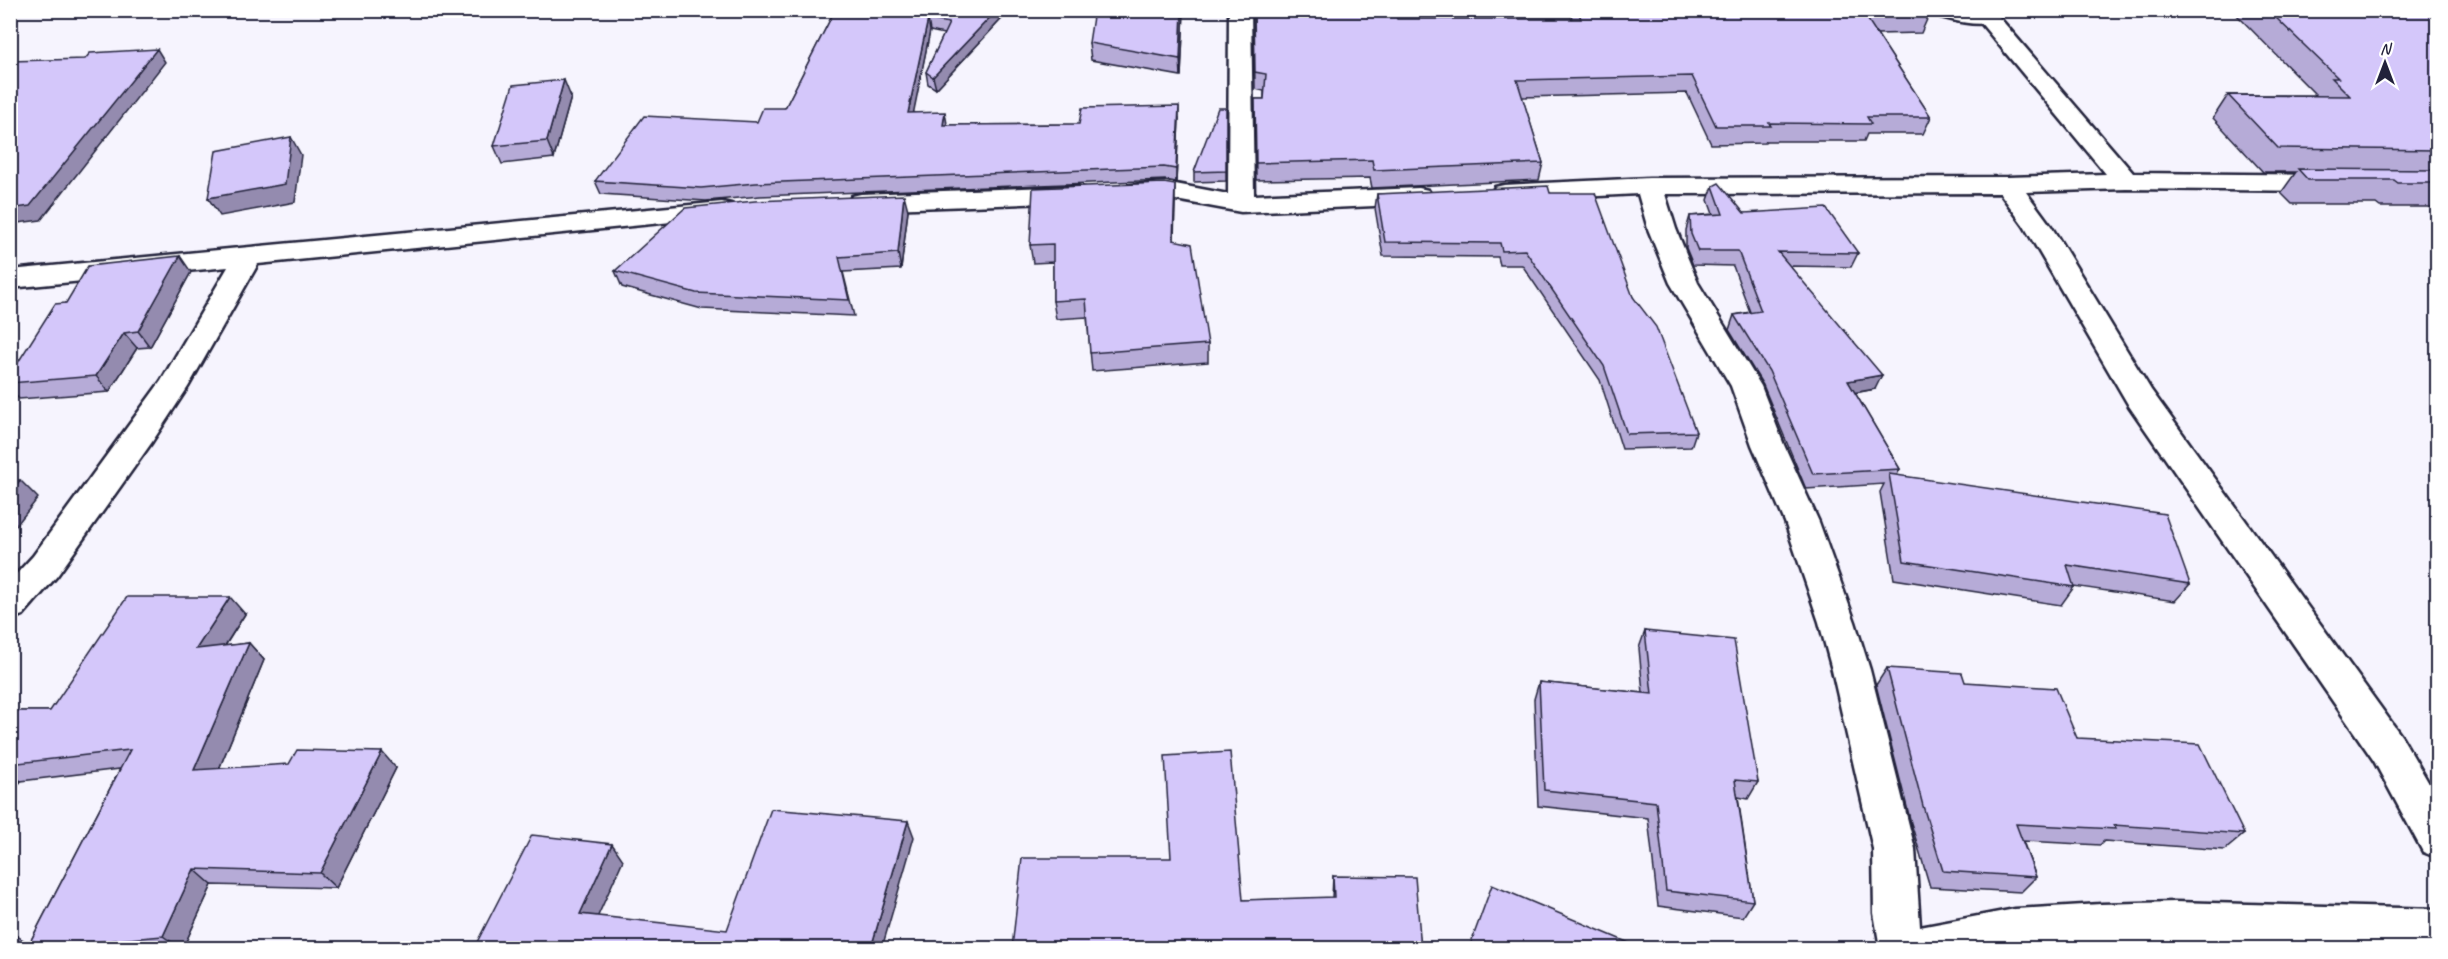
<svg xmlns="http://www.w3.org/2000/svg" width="2448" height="959" viewBox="0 0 2448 959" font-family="Caveat,sans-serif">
  <rect width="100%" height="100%" fill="#f6f4fe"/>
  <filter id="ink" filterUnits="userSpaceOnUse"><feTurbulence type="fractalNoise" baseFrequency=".0167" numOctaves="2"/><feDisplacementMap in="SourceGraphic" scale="12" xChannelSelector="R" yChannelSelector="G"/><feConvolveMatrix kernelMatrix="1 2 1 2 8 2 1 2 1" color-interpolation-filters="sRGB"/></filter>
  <g filter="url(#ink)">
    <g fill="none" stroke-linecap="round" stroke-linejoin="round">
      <defs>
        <path id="lane" d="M 1928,10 L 1987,12 L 1994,14 L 1997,18 L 1994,22 C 1972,27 1951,20 1930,14 Z"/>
        <g id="street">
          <path d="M 1229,10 L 1251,10 L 1254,195 L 1419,188 L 1428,190 L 1432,196 L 1428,202 L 1419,204 L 1241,212 L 1165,198 L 1130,200 L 1121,198 L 1117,192 L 1121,186 L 1165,182 L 1228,194 Z"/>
          <path d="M 1970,10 L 1993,10 L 2133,173 L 2334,175 L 2343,177 L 2347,183 L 2343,189 L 2334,191 L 2126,189 L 2026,192 L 2051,226 L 2151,390 L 2402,737 L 2438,799 L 2438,858 L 2423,852 L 2374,761 L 2129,406 L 2024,226 L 2000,193 L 1665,194 L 1676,229 L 1698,283 L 1761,386 L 1784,445 L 1819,522 L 1855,622 L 1870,670 L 1915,849 L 1920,927 L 2015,909 L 2101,904 L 2174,902 L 2438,909 L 2438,948 L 2256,948 L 2174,944 L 2055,948 L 1880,948 L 1874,913 L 1873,849 L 1832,670 L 1819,622 L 1785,522 L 1752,445 L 1731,386 L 1670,283 L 1648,229 L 1638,194 L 1504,201 L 1495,199 L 1491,193 L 1495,187 L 1504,185 L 1649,178 L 2008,177 L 2106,174 Z"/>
          <path d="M 1076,186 L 1085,188 L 1089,194 L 1085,200 L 1076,202 L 861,210 L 852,208 L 848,202 L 852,196 L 861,194 Z"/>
          <path d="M 722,202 L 731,204 L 735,210 L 731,216 L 258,264 L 188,387 L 152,442 L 57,576 L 23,615 L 10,619 L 10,581 L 33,556 L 161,381 L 228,267 L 10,288 L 10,270 Z"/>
        </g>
      </defs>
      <use href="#lane" stroke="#22223b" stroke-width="5"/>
      <use href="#street" stroke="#22223b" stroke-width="5"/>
      <use href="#lane" fill="#fff" fill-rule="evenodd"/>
      <use href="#street" fill="#fff" fill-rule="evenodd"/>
    </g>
    <g fill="#b6abd7" stroke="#22223b" stroke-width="1.5">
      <path d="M 835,10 L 1010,10 L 936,89 L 928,84 L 926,72 L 944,34 L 930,31 L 913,112 L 947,124 L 947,125 L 1079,124 L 1179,118 L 1176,182 L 1165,180 L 760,196 L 706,201 L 601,194 L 595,181 L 757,122 L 785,108 Z"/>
      <path d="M 1184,10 L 1181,76 L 1091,60 L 1089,43 Z"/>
      <path d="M 1254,10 L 1397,19 L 1572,19 L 1570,10 L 1923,10 L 1928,17 L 1921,33 L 1877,34 L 1931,117 L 1923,134 L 1867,134 L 1864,141 L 1766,141 L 1765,143 L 1711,144 L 1687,93 L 1522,97 L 1543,163 L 1539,180 L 1372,188 L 1370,178 L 1256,180 L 1255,99 L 1264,99 L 1264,91 L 1255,89 Z"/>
      <path d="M 2232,10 L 2438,10 L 2438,207 L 2380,207 L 2376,204 L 2292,204 L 2281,193 L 2296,172 L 2263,172 L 2213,118 L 2228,95 L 2316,95 Z"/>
      <path d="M 571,97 L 554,158 L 502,164 L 494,146 Z"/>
      <path d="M 1226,108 L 1226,181 L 1194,182 L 1194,172 Z"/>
      <path d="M 1713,186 L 1744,213 L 1858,253 L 1851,267 L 1790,266 L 1875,389 L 1855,393 L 1900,469 L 1897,475 L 2190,584 L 2175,601 L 2074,586 L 2074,587 L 2061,605 L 1894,579 L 1880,492 L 1884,484 L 1806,489 L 1763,385 L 1729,330 L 1734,315 L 1750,312 L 1733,266 L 1693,265 L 1686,248 L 1686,230 L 1690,216 L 1713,214 L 1708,200 Z"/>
      <path d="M 1550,193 L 1633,297 L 1696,432 L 1691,447 L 1622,449 L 1600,380 L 1522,265 L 1500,265 L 1498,257 L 1383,256 L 1375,208 L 1377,194 Z"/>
      <path d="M 1175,202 L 1174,241 L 1208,344 L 1208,362 L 1092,371 L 1087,317 L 1056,319 L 1053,301 L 1053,262 L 1033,263 L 1030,245 Z"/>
      <path d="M 908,210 L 901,269 L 843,272 L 854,316 L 702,309 L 622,287 L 615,271 Z"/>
      <path d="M 191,272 L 150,347 L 137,348 L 109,392 L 19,399 L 10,389 L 10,375 L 66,303 Z"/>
      <path d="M 245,614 L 225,646 L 249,643 L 264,660 L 219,769 L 396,768 L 336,888 L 212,885 L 183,948 L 10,948 L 17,936 L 29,944 L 120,769 L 21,781 L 10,796 L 10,711 L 50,711 Z"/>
      <path d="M 1645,631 L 1758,782 L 1748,799 L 1738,797 L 1753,901 L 1743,917 L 1658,906 L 1648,818 L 1538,806 L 1534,699 L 1539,682 L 1643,693 L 1639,648 Z"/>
      <path d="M 1887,668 L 1965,682 L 2077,738 L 2244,834 L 2225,850 L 2104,841 L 2100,845 L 2023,841 L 2036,877 L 2021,892 L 1930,887 L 1911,823 L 1876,685 Z"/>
      <path d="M 1333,876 L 1421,948 L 1012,948 L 1243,900 L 1332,898 Z"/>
    </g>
    <g fill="#948baf" stroke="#22223b" stroke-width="1.5">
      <path d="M 997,10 L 1010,10 L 936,89 L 933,77 Z"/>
      <path d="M 1182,10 L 1184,10 L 1181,76 L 1180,59 Z"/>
      <path d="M 928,19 L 930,31 L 911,125 L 908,113 Z"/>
      <path d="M 157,49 L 165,62 L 41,220 L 10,224 L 10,209 Z"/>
      <path d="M 564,80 L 571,97 L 554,158 L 547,141 Z"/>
      <path d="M 1179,106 L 1179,118 L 1176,182 L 1176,169 Z"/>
      <path d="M 945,112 L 947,124 L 945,138 L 943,125 Z"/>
      <path d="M 291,137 L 301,155 L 295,202 L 220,216 L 208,198 Z"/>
      <path d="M 1175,185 L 1175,202 L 1173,258 L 1173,240 Z"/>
      <path d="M 904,195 L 908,210 L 901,269 L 898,253 Z"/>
      <path d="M 180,256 L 191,272 L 150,347 L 138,331 Z"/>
      <path d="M 124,333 L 137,348 L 109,392 L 96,376 Z"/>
      <path d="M 1882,375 L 1875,389 L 1841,395 L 1848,381 Z"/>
      <path d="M 20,480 L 38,498 L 10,533 L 10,493 Z"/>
      <path d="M 230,597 L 245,614 L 212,666 L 196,649 Z"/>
      <path d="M 249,643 L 264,660 L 212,786 L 194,770 Z"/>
      <path d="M 382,752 L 396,768 L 336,888 L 320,873 Z"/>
      <path d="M 10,774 L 21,781 L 10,796 Z"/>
      <path d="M 908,821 L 914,837 L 882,948 L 871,948 Z"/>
      <path d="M 612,844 L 623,860 L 592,929 L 580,914 Z"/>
      <path d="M 194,869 L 212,885 L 183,948 L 180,948 L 163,936 Z"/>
      <path d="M 17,936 L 35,948 L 11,948 Z"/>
    </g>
    <g fill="#d4c7fa" stroke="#22223b" stroke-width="1.5">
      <path d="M 835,10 L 997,10 L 933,77 L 926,72 L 949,23 L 928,19 L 908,113 L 945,112 L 943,125 L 1079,124 L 1082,108 L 1179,106 L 1176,169 L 1164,167 L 756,183 L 701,188 L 595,181 L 644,116 L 757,122 L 763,108 L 785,108 Z"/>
      <path d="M 1094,10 L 1182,10 L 1180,59 L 1089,43 Z"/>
      <path d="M 1254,10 L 1394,10 L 1397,19 L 1581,19 L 1578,10 L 1923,10 L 1928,17 L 1866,17 L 1931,117 L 1867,117 L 1871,124 L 1769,123 L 1771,126 L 1716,126 L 1692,76 L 1517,80 L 1543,163 L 1374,170 L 1372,160 L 1256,163 L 1255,99 L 1264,99 L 1266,74 L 1255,72 Z"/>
      <path d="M 2268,10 L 2438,10 L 2438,150 L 2278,148 L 2228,95 L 2350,96 L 2332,78 L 2338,78 Z"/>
      <path d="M 157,49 L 30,206 L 10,209 L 10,61 L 85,59 L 90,53 Z"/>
      <path d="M 564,80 L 547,141 L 494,146 L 513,85 Z"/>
      <path d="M 1218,108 L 1226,108 L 1226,171 L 1194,172 Z"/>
      <path d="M 291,137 L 285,184 L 208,198 L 216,151 Z"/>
      <path d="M 2298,169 L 2438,170 L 2438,183 L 2398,183 L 2394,180 L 2308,180 Z"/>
      <path d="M 1164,183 L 1175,185 L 1173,240 L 1192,244 L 1208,344 L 1090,353 L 1086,299 L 1053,301 L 1053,244 L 1030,245 L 1033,188 Z"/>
      <path d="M 1719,183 L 1744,213 L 1826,208 L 1858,253 L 1778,252 L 1882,375 L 1848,381 L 1900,469 L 1813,474 L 1769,371 L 1734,315 L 1761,311 L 1738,251 L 1698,251 L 1691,234 L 1690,216 L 1723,214 L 1713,186 Z"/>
      <path d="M 1548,186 L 1550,193 L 1595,193 L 1633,297 L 1656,327 L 1696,432 L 1627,434 L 1604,366 L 1525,250 L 1502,251 L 1500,243 L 1385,242 L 1377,194 Z"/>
      <path d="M 904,195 L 898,253 L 839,257 L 849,300 L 696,293 L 615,271 L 685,208 L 755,201 Z"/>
      <path d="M 180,256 L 138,331 L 124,333 L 96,376 L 10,383 L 10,375 L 55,304 L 66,303 L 88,266 Z"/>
      <path d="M 1889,474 L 2165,514 L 2190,584 L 2067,565 L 2074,587 L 1904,561 Z"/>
      <path d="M 10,480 L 20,480 L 10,493 Z"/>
      <path d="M 127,597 L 230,597 L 196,649 L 249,643 L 194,770 L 289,764 L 297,750 L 382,752 L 320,873 L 194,869 L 163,936 L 27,948 L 130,750 L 10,764 L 10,711 L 50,711 Z"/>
      <path d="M 1645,631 L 1734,640 L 1758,782 L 1735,780 L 1753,901 L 1666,891 L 1656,802 L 1544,790 L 1539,682 L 1652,694 Z"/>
      <path d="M 1887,668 L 1962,673 L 1965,682 L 2056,688 L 2077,738 L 2200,744 L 2244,834 L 2114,825 L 2116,829 L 2016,824 L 2036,877 L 1943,871 L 1923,806 Z"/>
      <path d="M 1230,752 L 1243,900 L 1334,897 L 1333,876 L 1415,877 L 1421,948 L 1012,948 L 1022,858 L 1171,858 L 1165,756 Z"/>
      <path d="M 771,809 L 908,821 L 871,948 L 474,948 L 532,835 L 612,844 L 580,914 L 727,930 Z"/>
      <path d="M 1492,885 L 1641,948 L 1469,948 Z"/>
      <path d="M 17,936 L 11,948 L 10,948 L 10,937 Z"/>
    </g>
  </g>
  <rect width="2448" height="959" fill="none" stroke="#fff" stroke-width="36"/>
  <rect x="18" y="18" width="2412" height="923" fill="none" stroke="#22223b" stroke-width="2" filter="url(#ink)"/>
  <g transform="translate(2385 63)" stroke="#ffffff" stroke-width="4.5" paint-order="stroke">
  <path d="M0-4.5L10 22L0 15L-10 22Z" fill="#22223b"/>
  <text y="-9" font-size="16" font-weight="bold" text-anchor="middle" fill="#22223b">N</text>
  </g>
</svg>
